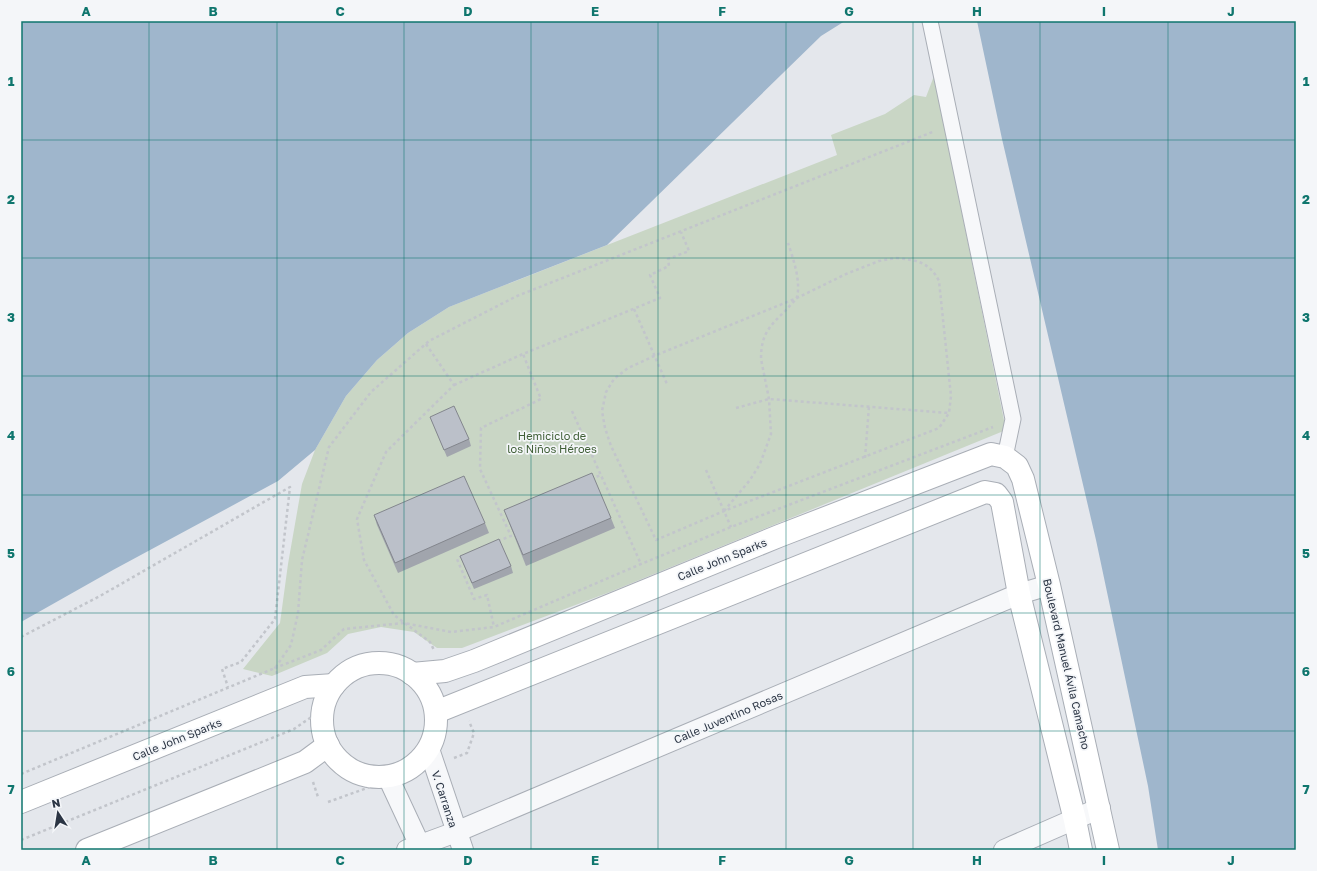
<svg xmlns="http://www.w3.org/2000/svg" width="1317" height="871" viewBox="0 0 1317 871" font-family="'Golos Text',sans-serif">
  <rect width="100%" height="100%" fill="#e4e7ec"/>
  <path fill="#c9d6c5" d="M 934,76 L 1006,430 L 610,592 L 462,648 L 437,648 L 414,632 L 381,627 L 348,634 L 327,653 L 272,676 L 243,669 L 280,623 L 288,564 L 302,484 L 315,450 L 346,396 L 377,360 L 408,333 L 449,307 L 837,155 L 831,135 L 885,114 L 914,95 L 926,97 Z"/>
  <g fill="#9fb6cc">
    <path d="M 21,21 L 845,21 L 821,36 L 607,245 L 449,307 L 408,333 L 377,360 L 346,396 L 315,450 L 278,481 L 113,570 L 21,622 Z"/>
    <path d="M 977,21 L 1296,21 L 1296,850 L 1158,850 L 1148,786 L 1096,540 L 1002,139 Z"/>
  </g>
  <g fill="none" stroke-linecap="round" stroke-linejoin="round">
    <defs>
      <path id="pedestrian" d="M 930,21 L 1013,419 L 1005,457"/>
      <g id="minor">
        <path d="M 429,749 L 463,850"/>
        <path d="M 388,777 L 422,850"/>
        <path d="M 407,850 L 456,832 L 1019,594 L 1049,585"/>
        <path d="M 1004,850 L 1100,808"/>
      </g>
      <g id="secondary">
        <circle cx="379" cy="720" r="57"/>
        <path d="M 412,674 L 445,671 L 474,661 L 779,536 L 991,454 L 1005,457 L 1017,466 L 1023,479 L 1049,585 L 1108,850"/>
        <path d="M 436,712 L 985,492 L 996,494 L 1002,502 L 1019,594 L 1075,820 L 1081,850"/>
        <path d="M 21,802 L 305,687 L 334,685"/>
        <path d="M 87,850 L 305,762 L 328,745"/>
      </g>
    </defs>
    <use href="#pedestrian" stroke="#a9aeb6" stroke-width="17"/>
    <use href="#minor" stroke="#a9aeb6" stroke-width="22"/>
    <use href="#secondary" stroke="#a9aeb6" stroke-width="24"/>
    <g stroke="#c2c5cb" stroke-width="2.5" stroke-dasharray="3 3" stroke-linecap="butt">
      <path d="M 896,258 C 915,260 929,261 939,281 L 951,396 L 949,413 L 939,428 L 724,511 L 656,540 L 611,446 L 605,428 L 602,411 L 606,392 L 614,379 L 628,368 L 654,356 L 797,298 L 846,274 L 879,261 Z"/>
      <path d="M 634,309 L 667,384"/>
      <path d="M 426,344 L 454,385 L 386,452 L 357,519 L 364,560 L 394,615 L 430,642 L 434,650"/>
      <path d="M 454,385 L 523,354 L 660,298 L 650,275 L 669,266 L 668,259 L 689,251 L 681,232"/>
      <path d="M 736,408 L 769,399 L 949,413"/>
      <path d="M 572,411 L 641,564"/>
      <path d="M 865,458 L 869,406"/>
      <path d="M 706,470 L 731,527"/>
      <path d="M 591,479 L 601,475"/>
      <path d="M 724,511 L 750,480 L 760,464 L 771,434 L 769,399 L 761,359 C 761,333 770,326 787,309 C 790,305 795,301 797,297 C 801,281 793,258 788,243"/>
      <path d="M 498,541 L 511,536 L 480,469 L 481,428 L 541,399 L 523,354"/>
      <path d="M 462,556 L 457,559 L 474,599 L 487,595 L 494,627"/>
      <path d="M 21,637 L 100,596 L 290,487 L 275,619 L 241,662 L 222,669 L 228,687"/>
      <path d="M 277,674 L 275,668 L 321,650 L 344,629 L 404,623 L 451,632 L 494,627 L 641,564 L 731,527 L 993,427"/>
      <path d="M 454,758 L 467,753 L 474,733 L 469,721"/>
      <path d="M 21,774 L 275,668 L 291,645 L 298,613 L 302,560 L 329,447 L 371,392 L 429,341 L 517,296 L 935,131"/>
      <path d="M 313,782 L 318,797"/>
      <path d="M 328,802 L 370,787"/>
      <path d="M 21,840 L 294,729 L 323,709"/>
    </g>
    <use href="#pedestrian" stroke="#f7f8fa" stroke-width="15"/>
    <use href="#minor" stroke="#f7f8fa" stroke-width="20"/>
    <use href="#secondary" stroke="#fff" stroke-width="22"/>
  </g>
  <g fill="#a1a5ad">
    <path d="M 430,417 L 469,439 L 471,446 L 447,457 Z"/>
    <path d="M 504,510 L 611,518 L 615,528 L 526,566 Z"/>
    <path d="M 374,515 L 485,523 L 489,533 L 398,573 L 377,525 Z"/>
    <path d="M 460,556 L 511,566 L 513,573 L 474,589 Z"/>
  </g>
  <g fill="#bbc0c9" stroke="#83868d">
    <path d="M 454,406 L 469,439 L 444,450 L 430,417 Z"/>
    <path d="M 592,473 L 611,518 L 523,555 L 504,510 Z"/>
    <path d="M 464,476 L 485,523 L 395,563 L 374,515 Z"/>
    <path d="M 499,539 L 511,566 L 472,583 L 460,556 Z"/>
  </g>
  <path fill="none" stroke="#0f766e" stroke-width="1" stroke-opacity="0.55" d="M 149,21 L 149,850M 277,21 L 277,850M 404,21 L 404,850M 531,21 L 531,850M 658,21 L 658,850M 786,21 L 786,850M 913,21 L 913,850M 1040,21 L 1040,850M 1168,21 L 1168,850M 21,140 L 1296,140M 21,258 L 1296,258M 21,376 L 1296,376M 21,495 L 1296,495M 21,613 L 1296,613M 21,731 L 1296,731"/>
  <g text-anchor="middle" dominant-baseline="central" stroke-width="3.5" stroke-linejoin="round" paint-order="stroke">
    <g font-size="11" fill="#416038" stroke="#f4f6f9">
      <text x="552" y="435">Hemiciclo de<tspan x="552" dy="13">los Niños Héroes</tspan></text>
    </g>
    <g font-size="11" fill="#2b3544" stroke="#f4f6f9">
      <text transform="translate(722 559) rotate(-22)">Calle John Sparks</text>
      <text transform="translate(1067 664) rotate(77)">Boulevard Manuel Ávila Camacho</text>
      <text transform="translate(728 717) rotate(-23)">Calle Juventino Rosas</text>
      <text transform="translate(177 739) rotate(-22)">Calle John Sparks</text>
      <text transform="translate(445 799) rotate(72)">V. Carranza</text>
    </g>
  </g>
  <rect width="1317" height="871" fill="none" stroke="#f4f6f9" stroke-width="44"/>
  <g transform="translate(58 813) rotate(348)" stroke="#f4f6f9" stroke-width="3" paint-order="stroke">
  <path d="M0-3L7 15L0 10L-7 15Z" fill="#2b3544"/>
  <text y="-6" font-size="11" font-weight="bold" text-anchor="middle" fill="#2b3544">N</text>
  </g>
  <rect x="22" y="22" width="1273" height="827" fill="none" stroke="#0f766e" stroke-width="1.5"/>
  <g font-size="13" text-anchor="middle" font-weight="bold" fill="#0f766e">
    <text x="86" y="16">A</text>
    <text x="213" y="16">B</text>
    <text x="340" y="16">C</text>
    <text x="468" y="16">D</text>
    <text x="595" y="16">E</text>
    <text x="722" y="16">F</text>
    <text x="849" y="16">G</text>
    <text x="977" y="16">H</text>
    <text x="1104" y="16">I</text>
    <text x="1231" y="16">J</text>
    <text x="11" y="86">1</text>
    <text x="1306" y="86">1</text>
    <text x="11" y="204">2</text>
    <text x="1306" y="204">2</text>
    <text x="11" y="322">3</text>
    <text x="1306" y="322">3</text>
    <text x="11" y="440">4</text>
    <text x="1306" y="440">4</text>
    <text x="11" y="558">5</text>
    <text x="1306" y="558">5</text>
    <text x="11" y="676">6</text>
    <text x="1306" y="676">6</text>
    <text x="11" y="794">7</text>
    <text x="1306" y="794">7</text>
    <text x="86" y="865">A</text>
    <text x="213" y="865">B</text>
    <text x="340" y="865">C</text>
    <text x="468" y="865">D</text>
    <text x="595" y="865">E</text>
    <text x="722" y="865">F</text>
    <text x="849" y="865">G</text>
    <text x="977" y="865">H</text>
    <text x="1104" y="865">I</text>
    <text x="1231" y="865">J</text>
  </g>
</svg>
